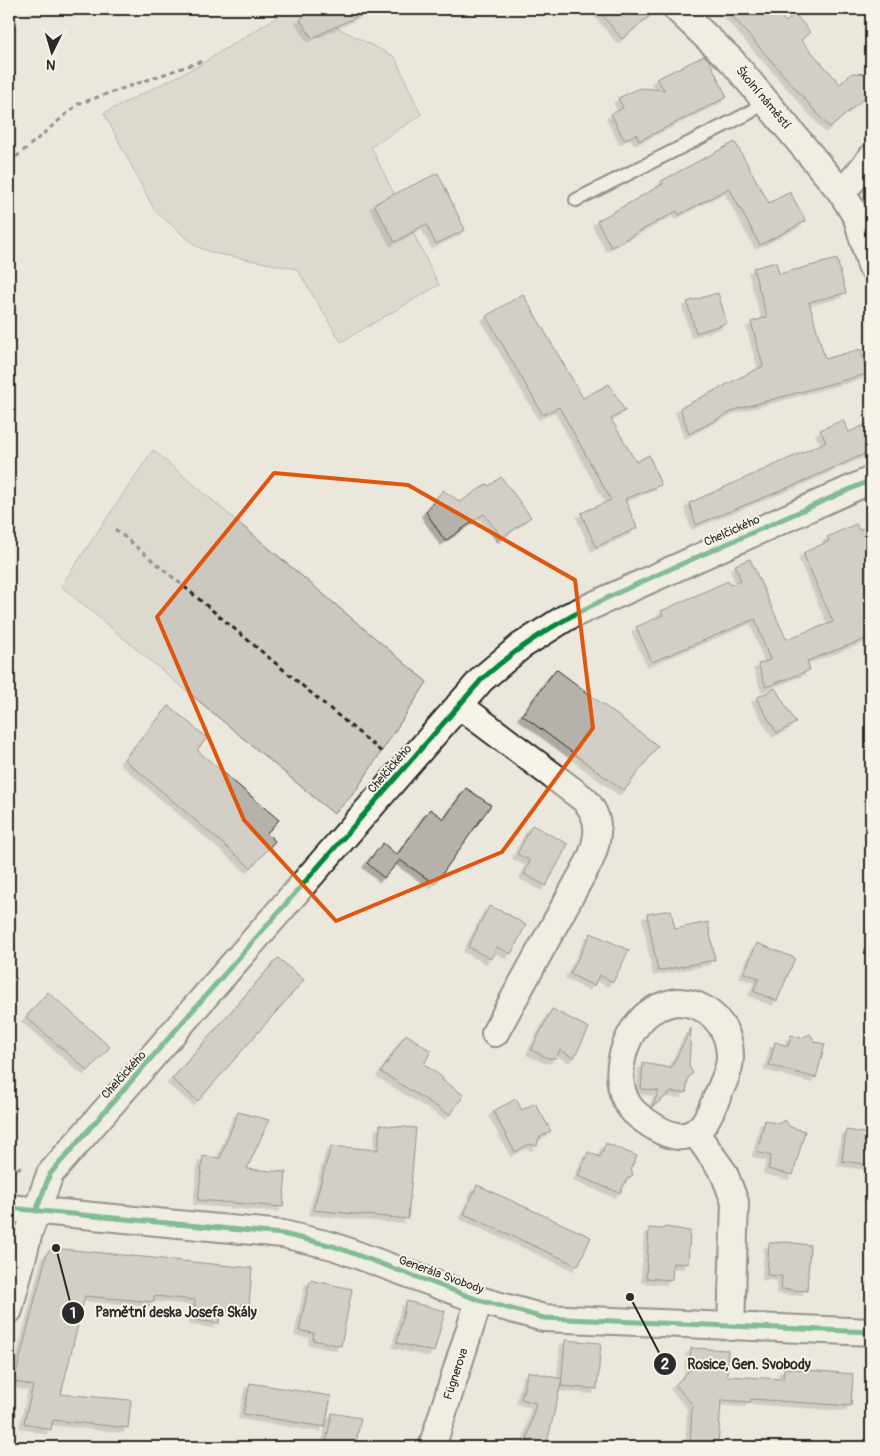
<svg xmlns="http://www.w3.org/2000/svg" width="880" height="1456" viewBox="0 0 880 1456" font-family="Pangolin,sans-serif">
  <defs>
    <filter id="shadow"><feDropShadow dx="-4.5" dy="4.5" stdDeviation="0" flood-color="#0004"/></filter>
  </defs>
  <rect width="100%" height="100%" fill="#ebe7dd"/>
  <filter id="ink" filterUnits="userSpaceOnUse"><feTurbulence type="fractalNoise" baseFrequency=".02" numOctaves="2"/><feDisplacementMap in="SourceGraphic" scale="10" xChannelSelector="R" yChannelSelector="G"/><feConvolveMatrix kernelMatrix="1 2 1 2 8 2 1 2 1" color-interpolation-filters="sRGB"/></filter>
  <g filter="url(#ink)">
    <g fill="#cbc8bf" stroke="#7b7a75">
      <path d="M 290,9 L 329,9 L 338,28 L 395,57 L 421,115 L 371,147 L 439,285 L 341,342 L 297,269 L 213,253 L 196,246 L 155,211 L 104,113 L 196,67 Z"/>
      <path d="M 871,166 L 871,208 L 865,209 C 853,197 865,179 871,166 Z"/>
      <path d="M 153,450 L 427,682 L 355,792 L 334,814 L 61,586 Z"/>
    </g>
    <g fill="#b5b2ab" stroke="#2b2b2b" filter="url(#shadow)">
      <path d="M 317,9 L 373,9 L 312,38 L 300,19 Z"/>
      <path d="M 597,9 L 658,9 L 622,39 Z"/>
      <path d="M 726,9 L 774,9 L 786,22 L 795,14 L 810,32 L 801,40 L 840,84 L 852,73 L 871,74 L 871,92 L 830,128 Z"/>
      <path d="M 704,56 L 709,60 L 727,97 L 639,141 L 636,134 L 624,140 L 611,114 L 623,108 L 618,98 L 640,88 L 665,90 L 656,79 Z"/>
      <path d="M 735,142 L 769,203 L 790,192 L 806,221 L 760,245 L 729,188 L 679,215 L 677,211 L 611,247 L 597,221 L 663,184 L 661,181 Z"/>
      <path d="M 438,173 L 465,230 L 436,244 L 426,224 L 395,242 L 374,204 Z"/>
      <path d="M 837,259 L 846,293 L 809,302 L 825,359 L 861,349 L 867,374 L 737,409 L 689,434 L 680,408 L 763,366 L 751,322 L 767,317 L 753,268 L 776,262 L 779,274 Z"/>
      <path d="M 718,293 L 727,323 L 696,333 L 687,302 Z"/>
      <path d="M 523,294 L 583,398 L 609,384 L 625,411 L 611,419 L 636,462 L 649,455 L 661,485 L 625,499 L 637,528 L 596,547 L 581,513 L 611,500 L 559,407 L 543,415 L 486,316 Z"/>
      <path d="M 843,420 L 849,432 L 871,422 L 871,451 L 802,482 L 696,525 L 689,503 L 826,442 L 820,430 Z"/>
      <path d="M 501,477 L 531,517 L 502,538 L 484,514 L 445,541 L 426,512 L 443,490 L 460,502 L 487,484 L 489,486 Z"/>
      <path d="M 856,524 L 859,530 L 871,525 L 871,637 L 807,661 L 810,670 L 766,687 L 758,664 L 770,660 L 755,619 L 652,662 L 636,627 L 663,615 L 661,611 L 728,581 L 730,585 L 741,581 L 735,565 L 750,559 L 786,639 L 833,622 L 803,553 L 829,541 L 827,537 Z"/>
      <path d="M 556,669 L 658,746 L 624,791 L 522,715 Z"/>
      <path d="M 775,688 L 796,723 L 777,733 L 756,698 Z"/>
      <path d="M 169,706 L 207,738 L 197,750 L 279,820 L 267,833 L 275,841 L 251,868 L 124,759 Z"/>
      <path d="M 466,788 L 491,805 L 435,884 L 400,860 L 384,878 L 367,863 L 383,843 L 397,855 L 430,809 L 444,819 Z"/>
      <path d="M 532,825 L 568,844 L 546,886 L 524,874 L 530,861 L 517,854 Z"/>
      <path d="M 489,906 L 506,913 L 526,925 L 511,954 L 497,947 L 491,959 L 468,947 Z"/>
      <path d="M 671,910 L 675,929 L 708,922 L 715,960 L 658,971 L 647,914 Z"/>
      <path d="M 591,933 L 629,950 L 613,982 L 599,975 L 594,986 L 570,974 Z"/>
      <path d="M 757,943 L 795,958 L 777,1001 L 753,991 L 759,978 L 744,973 Z"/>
      <path d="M 278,958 L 304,980 L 198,1101 L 172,1079 Z"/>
      <path d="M 48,992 L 110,1047 L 88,1071 L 26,1017 Z"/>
      <path d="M 552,1009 L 589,1028 L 574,1058 L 560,1050 L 556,1058 L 548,1058 L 531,1050 Z"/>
      <path d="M 691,1028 L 689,1066 L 693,1073 L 688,1078 L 686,1093 L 671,1092 L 652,1107 L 659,1091 L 641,1089 L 643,1063 L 671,1068 Z"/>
      <path d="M 406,1034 L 431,1051 L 424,1064 L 443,1078 L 442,1080 L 464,1095 L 450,1115 L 381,1072 Z"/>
      <path d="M 810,1034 L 815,1042 L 825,1044 L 816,1078 L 769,1065 L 775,1042 L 788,1046 L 791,1035 L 801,1038 Z"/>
      <path d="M 516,1099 L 522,1110 L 535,1103 L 551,1131 L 539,1138 L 537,1146 L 529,1144 L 515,1152 L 493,1111 Z"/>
      <path d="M 238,1112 L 269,1120 L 247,1169 L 286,1172 L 283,1207 L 198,1200 L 203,1156 L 220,1158 Z"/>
      <path d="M 765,1120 L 778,1124 L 785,1120 L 790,1127 L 805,1131 L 793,1175 L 768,1169 L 771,1156 L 757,1152 Z"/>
      <path d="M 380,1125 L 416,1128 L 408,1219 L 313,1210 L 331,1146 L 378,1150 Z"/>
      <path d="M 846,1130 L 871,1134 L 871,1165 L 842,1161 Z"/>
      <path d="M 606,1143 L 637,1156 L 631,1168 L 633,1175 L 627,1179 L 620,1193 L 578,1176 L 588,1152 L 600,1157 Z"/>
      <path d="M 477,1185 L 591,1237 L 578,1266 L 464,1214 Z"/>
      <path d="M 666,1227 L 690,1231 L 688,1264 L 673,1263 L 672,1280 L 646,1278 L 649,1228 L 662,1229 Z"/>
      <path d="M 786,1242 L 810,1245 L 807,1291 L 781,1289 L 782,1276 L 767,1275 L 769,1243 Z"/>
      <path d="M 53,1248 L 252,1268 L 249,1305 L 242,1304 L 242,1312 L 220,1310 L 219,1323 L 194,1320 L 195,1300 L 154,1296 L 154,1302 L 85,1296 L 61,1394 L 131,1400 L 128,1428 L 53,1420 L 51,1430 L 24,1423 L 33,1386 L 14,1381 L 47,1253 Z"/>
      <path d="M 310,1280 L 352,1289 L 341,1346 L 313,1340 L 314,1333 L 299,1331 Z"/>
      <path d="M 406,1301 L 445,1311 L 434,1352 L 397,1343 Z"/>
      <path d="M 565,1340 L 601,1343 L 597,1389 L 561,1386 Z"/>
      <path d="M 691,1348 L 728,1350 L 727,1376 L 783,1379 L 784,1368 L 853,1374 L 851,1406 L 751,1399 L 750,1402 L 721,1400 L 718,1447 L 690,1447 L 692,1404 L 675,1385 L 689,1371 Z"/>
      <path d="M 528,1371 L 562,1379 L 546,1447 L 525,1447 L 536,1403 L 521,1399 Z"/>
      <path d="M 250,1383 L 331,1396 L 325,1427 L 243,1414 Z"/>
      <path d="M 332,1413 L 361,1418 L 355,1447 L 325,1447 Z"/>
    </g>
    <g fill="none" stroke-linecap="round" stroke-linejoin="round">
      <defs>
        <path id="service" d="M 576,200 L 749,113 L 765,101"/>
        <g id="minor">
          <path d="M 677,9 L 732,61 L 842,193 L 857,218 L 871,266"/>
          <path d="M 842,193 L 871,158"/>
          <path d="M 459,705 L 585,800 C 602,819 599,838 590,860 L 495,1033"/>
          <path d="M 676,1002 C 707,1002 730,1025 730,1057 C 730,1071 722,1085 717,1097 C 710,1112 704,1133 684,1136 C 669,1138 652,1126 640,1117 C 608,1094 619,1040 645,1016 C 654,1008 665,1004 676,1002 Z"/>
          <path d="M 695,1132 L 724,1173 L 735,1202 L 731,1327"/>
          <path d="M 9,1208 L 283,1234 L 333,1246 L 479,1300 L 544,1318 L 871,1332"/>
          <path d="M 9,1310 L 29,1232 L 50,1174 L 482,679 L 521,646 L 567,617 L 871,480"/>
          <path d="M 432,1447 L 479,1300"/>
        </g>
      </defs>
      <use href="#service" stroke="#2b2b2b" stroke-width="16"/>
      <use href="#minor" stroke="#2b2b2b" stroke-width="30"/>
      <g stroke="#2b2b2b" stroke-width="3" stroke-dasharray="5 4" stroke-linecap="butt">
        <path d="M 9,163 L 78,104 L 202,61"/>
        <path d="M 866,291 L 871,310"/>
        <path d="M 115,529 L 383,753"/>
        <path d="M 9,1174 L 24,1165"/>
      </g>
      <use href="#service" stroke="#f7f3e8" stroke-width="12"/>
      <use href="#minor" stroke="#f7f3e8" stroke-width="26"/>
      <defs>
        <g id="cycleway">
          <path d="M 9,1208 L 283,1234 L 333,1246 L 479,1300 L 544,1318 L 871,1332"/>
          <path d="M 36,1211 L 50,1174 L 482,679 C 545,622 612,595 688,561 C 749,534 810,507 871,480"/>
        </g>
      </defs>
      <use href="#cycleway" stroke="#f7f3e8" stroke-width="8"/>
      <use href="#cycleway" stroke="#00873e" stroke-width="5"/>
    </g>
  </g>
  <path d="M0 0H880V1456H0ZM 274,473 L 408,485 L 575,580 L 593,728 L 502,852 L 336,921 L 244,820 L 157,617 Z" fill="#ebe7dd" fill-opacity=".55" fill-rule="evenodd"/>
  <path fill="none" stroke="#df570e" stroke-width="4" stroke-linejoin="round" d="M 274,473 L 408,485 L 575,580 L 593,728 L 502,852 L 336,921 L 244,820 L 157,617 Z"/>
  <g text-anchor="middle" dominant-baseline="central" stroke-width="4" stroke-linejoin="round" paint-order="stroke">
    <g font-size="12" fill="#2b2b2b" stroke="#f7f3e8">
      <text transform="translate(763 98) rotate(50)">Školní náměstí</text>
      <text transform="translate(732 531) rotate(-24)">Chelčického</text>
      <text transform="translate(390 769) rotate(-49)">Chelčického</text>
      <text transform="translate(124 1075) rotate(-48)">Chelčického</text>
      <text transform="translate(441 1275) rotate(20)">Generála Svobody</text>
      <text transform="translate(456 1374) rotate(-72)">Fügnerova</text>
    </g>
  </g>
  <path fill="none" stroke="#2b2b2b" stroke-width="2" d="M56 1248L73 1313M630 1297L665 1364"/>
  <g fill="#2b2b2b" stroke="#f7f3e8" stroke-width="2">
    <circle cx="56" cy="1248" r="5"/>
    <circle cx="630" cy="1297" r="5"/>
    <circle cx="73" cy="1313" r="12"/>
    <circle cx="665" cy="1364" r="12"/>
  </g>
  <g font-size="15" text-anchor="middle" font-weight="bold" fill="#fff">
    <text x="73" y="1318">1</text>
    <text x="665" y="1369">2</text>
  </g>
  <g font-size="14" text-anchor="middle" font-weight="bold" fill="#2b2b2b" stroke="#f7f3e8" stroke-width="4" stroke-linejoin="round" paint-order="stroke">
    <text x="176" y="1317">Pamětní deska Josefa Skály</text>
    <text x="749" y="1369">Rosice, Gen. Svobody</text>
  </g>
  <rect width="880" height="1456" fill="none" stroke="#f7f3e8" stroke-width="30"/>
  <rect x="15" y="15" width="850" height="1426" fill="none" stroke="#2b2b2b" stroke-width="2" filter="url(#ink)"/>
  <g transform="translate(52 52) rotate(185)" stroke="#f7f3e8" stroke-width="4" paint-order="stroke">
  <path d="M0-4L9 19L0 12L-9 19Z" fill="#2b2b2b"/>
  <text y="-8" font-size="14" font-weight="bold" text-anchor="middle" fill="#2b2b2b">N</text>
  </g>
</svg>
